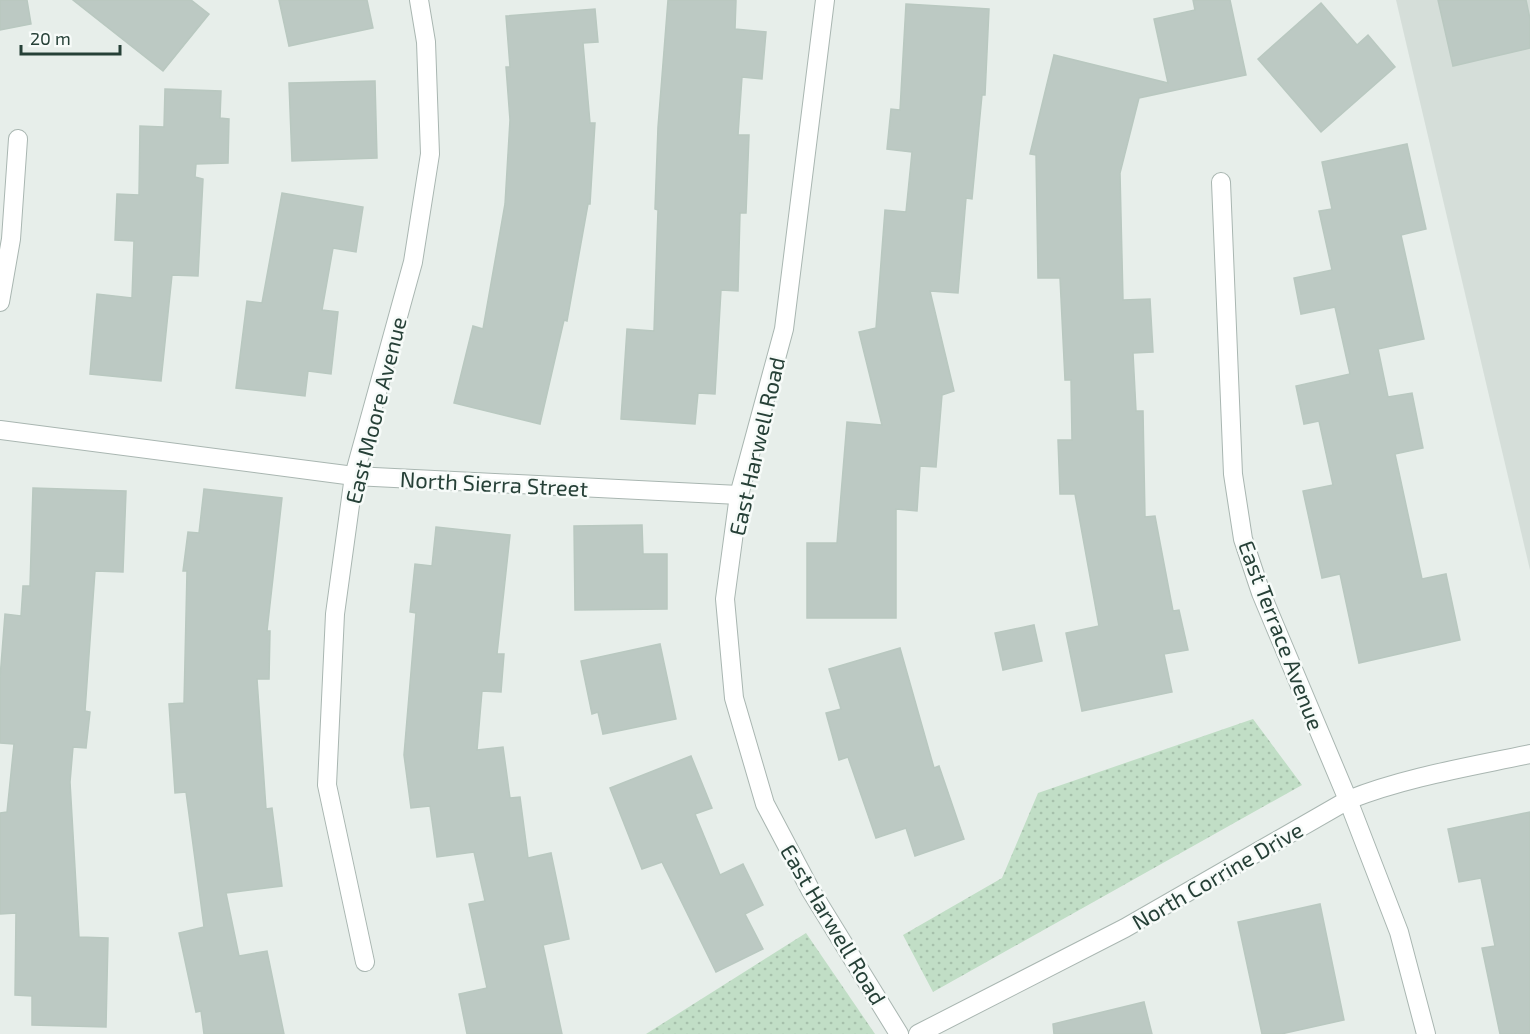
<svg xmlns="http://www.w3.org/2000/svg" width="1530" height="1034" viewBox="0 0 1530 1034" font-family="'Exo 2',sans-serif">
  <defs>
    <pattern id="green-dots" width="8" height="8" patternUnits="userSpaceOnUse" patternTransform="scale(1.5)"><rect width="8" height="8" fill="#c1dec6"/><path d="M2 2h.1M6 6h.1" fill="none" stroke="#a6c0ab" stroke-width="1.8" stroke-linecap="round"/></pattern>
  </defs>
  <rect width="100%" height="100%" fill="#e7eeea"/>
  <path fill="#d5ded9" d="M 1396,0 L 1530,0 L 1530,570 Z"/>
  <g fill="url(#green-dots)">
    <path d="M 1253,719 L 1302,785 L 933,992 L 903,935 L 1002,878 L 1038,793 Z"/>
    <path d="M 806,933 L 875,1034 L 646,1034 Z"/>
  </g>
  <g fill="#bcc9c3" stroke="#b9c8c0" stroke-width="1.5">
    <path d="M 0,0 L 27,0 L 31,24 L 0,30 Z"/>
    <path d="M 73,0 L 191,0 L 209,14 L 163,71 Z"/>
    <path d="M 279,0 L 367,0 L 373,28 L 289,46 Z"/>
    <path d="M 668,0 L 736,0 L 735,29 L 766,32 L 762,79 L 742,77 L 738,135 L 749,135 L 746,213 L 740,213 L 738,291 L 721,290 L 715,394 L 698,393 L 695,424 L 621,419 L 627,329 L 654,331 L 658,210 L 655,209 L 658,127 Z"/>
    <path d="M 1193,0 L 1230,0 L 1246,75 L 1139,98 L 1120,173 L 1123,300 L 1150,299 L 1153,352 L 1133,353 L 1136,411 L 1143,411 L 1145,517 L 1155,516 L 1173,611 L 1179,610 L 1188,650 L 1164,654 L 1172,692 L 1082,711 L 1066,633 L 1099,626 L 1075,494 L 1060,494 L 1058,440 L 1072,440 L 1071,380 L 1065,380 L 1060,278 L 1038,278 L 1036,155 L 1030,154 L 1054,55 L 1168,83 L 1154,19 L 1195,10 Z"/>
    <path d="M 1438,0 L 1526,0 L 1530,19 L 1530,48 L 1453,66 Z"/>
    <path d="M 1321,3 L 1357,45 L 1368,35 L 1395,67 L 1321,132 L 1258,59 Z"/>
    <path d="M 906,4 L 989,9 L 985,95 L 982,95 L 972,199 L 966,198 L 958,293 L 930,291 L 954,391 L 942,395 L 936,467 L 920,466 L 917,511 L 896,509 L 896,618 L 807,618 L 807,543 L 837,543 L 847,422 L 882,425 L 859,332 L 876,328 L 885,210 L 906,212 L 912,152 L 887,149 L 891,109 L 900,110 Z"/>
    <path d="M 595,9 L 598,42 L 583,43 L 590,123 L 595,123 L 590,204 L 588,204 L 567,321 L 564,320 L 540,424 L 454,403 L 473,326 L 483,329 L 505,204 L 510,120 L 506,67 L 510,67 L 506,16 Z"/>
    <path d="M 375,81 L 377,158 L 292,161 L 289,83 Z"/>
    <path d="M 165,89 L 221,91 L 220,118 L 229,119 L 228,163 L 196,164 L 195,177 L 203,179 L 198,276 L 172,275 L 161,381 L 90,374 L 97,294 L 132,298 L 134,241 L 115,240 L 117,194 L 139,195 L 140,126 L 164,127 Z"/>
    <path d="M 1407,144 L 1426,229 L 1401,235 L 1424,339 L 1378,349 L 1388,397 L 1412,393 L 1423,448 L 1395,454 L 1422,579 L 1446,574 L 1460,640 L 1359,663 L 1340,574 L 1322,578 L 1303,491 L 1333,485 L 1319,421 L 1304,424 L 1296,386 L 1350,374 L 1335,307 L 1301,314 L 1294,278 L 1332,270 L 1319,211 L 1332,209 L 1322,162 Z"/>
    <path d="M 282,193 L 363,207 L 356,252 L 333,248 L 322,310 L 338,312 L 331,374 L 308,371 L 305,396 L 236,388 L 247,301 L 262,303 Z"/>
    <path d="M 33,488 L 126,491 L 123,572 L 95,571 L 85,711 L 90,712 L 86,748 L 73,747 L 70,782 L 79,937 L 108,938 L 106,1027 L 32,1025 L 32,996 L 15,995 L 16,913 L 0,914 L 0,813 L 7,812 L 14,744 L 0,743 L 0,678 L 5,614 L 21,616 L 23,586 L 30,586 Z"/>
    <path d="M 204,489 L 282,498 L 267,631 L 270,631 L 269,679 L 257,679 L 266,809 L 272,808 L 282,886 L 226,893 L 239,956 L 267,951 L 284,1034 L 204,1034 L 201,1011 L 196,1012 L 179,933 L 204,927 L 186,792 L 175,793 L 169,704 L 184,703 L 187,571 L 183,571 L 188,532 L 199,533 Z"/>
    <path d="M 642,525 L 643,554 L 667,554 L 667,609 L 575,610 L 574,526 Z"/>
    <path d="M 436,527 L 510,535 L 497,654 L 504,654 L 501,692 L 482,691 L 477,750 L 503,747 L 510,798 L 520,797 L 528,858 L 551,853 L 569,939 L 543,945 L 562,1034 L 467,1034 L 459,994 L 487,988 L 469,904 L 485,901 L 474,852 L 437,857 L 430,806 L 411,808 L 404,755 L 416,613 L 410,612 L 415,564 L 432,566 Z"/>
    <path d="M 1034,625 L 1042,661 L 1003,670 L 995,633 Z"/>
    <path d="M 660,644 L 676,719 L 603,734 L 598,712 L 592,714 L 581,661 Z"/>
    <path d="M 900,648 L 934,768 L 939,766 L 964,839 L 915,856 L 906,828 L 876,838 L 848,757 L 839,760 L 826,713 L 841,709 L 829,669 Z"/>
    <path d="M 691,756 L 712,808 L 695,814 L 720,875 L 743,864 L 763,905 L 745,914 L 763,949 L 716,972 L 662,862 L 642,869 L 610,788 Z"/>
    <path d="M 1530,812 L 1530,1034 L 1500,1034 L 1482,948 L 1495,946 L 1481,878 L 1459,882 L 1448,829 Z"/>
    <path d="M 1320,904 L 1344,1020 L 1281,1034 L 1262,1034 L 1238,922 Z"/>
    <path d="M 1144,1002 L 1152,1034 L 1054,1034 L 1053,1024 Z"/>
  </g>
  <g fill="none" stroke-linecap="round" stroke-linejoin="round">
    <defs>
      <g id="street">
        <path d="M 825,0 L 784,329 L 739,495 L 725,599 L 734,698 L 765,804 L 811,891 L 899,1034"/>
        <path d="M 1221,182 L 1233,474 L 1243,539 L 1261,593 L 1348,800 L 1399,932 L 1426,1034"/>
        <path d="M 0,302 L 11,239 L 18,139"/>
        <path d="M 0,430 L 354,476 L 739,495"/>
        <path d="M 365,962 L 327,785 L 335,614 L 354,476 L 413,262 L 430,154 L 426,42 L 419,0"/>
        <path d="M 918,1034 L 1125,928 L 1348,800 C 1406,777 1469,767 1530,754"/>
      </g>
    </defs>
    <use href="#street" stroke="#a9b6b1" stroke-width="20"/>
    <use href="#street" stroke="#fff" stroke-width="18"/>
  </g>
  <g text-anchor="middle" dominant-baseline="central" stroke-width="5" stroke-linejoin="round" paint-order="stroke">
    <g font-size="22" fill="#264037" stroke="#f7fbf9">
      <text transform="translate(375 410) rotate(-76)">East Moore Avenue</text>
      <text transform="translate(756 446) rotate(-77)">East Harwell Road</text>
      <text transform="translate(494 483) rotate(3)">North Sierra Street</text>
      <text transform="translate(1282 635) rotate(69)">East Terrace Avenue</text>
      <text transform="translate(1217 875) rotate(-30)">North Corrine Drive</text>
      <text transform="translate(834 924) rotate(59)">East Harwell Road</text>
    </g>
  </g>
  <path d="M21 45v9h99v-9" fill="none" stroke="#264037" stroke-width="3"/>
  <text x="30" y="45" font-size="18" fill="#264037" stroke="#f7fbf9" stroke-width="4.5" paint-order="stroke">20 m</text>
</svg>
